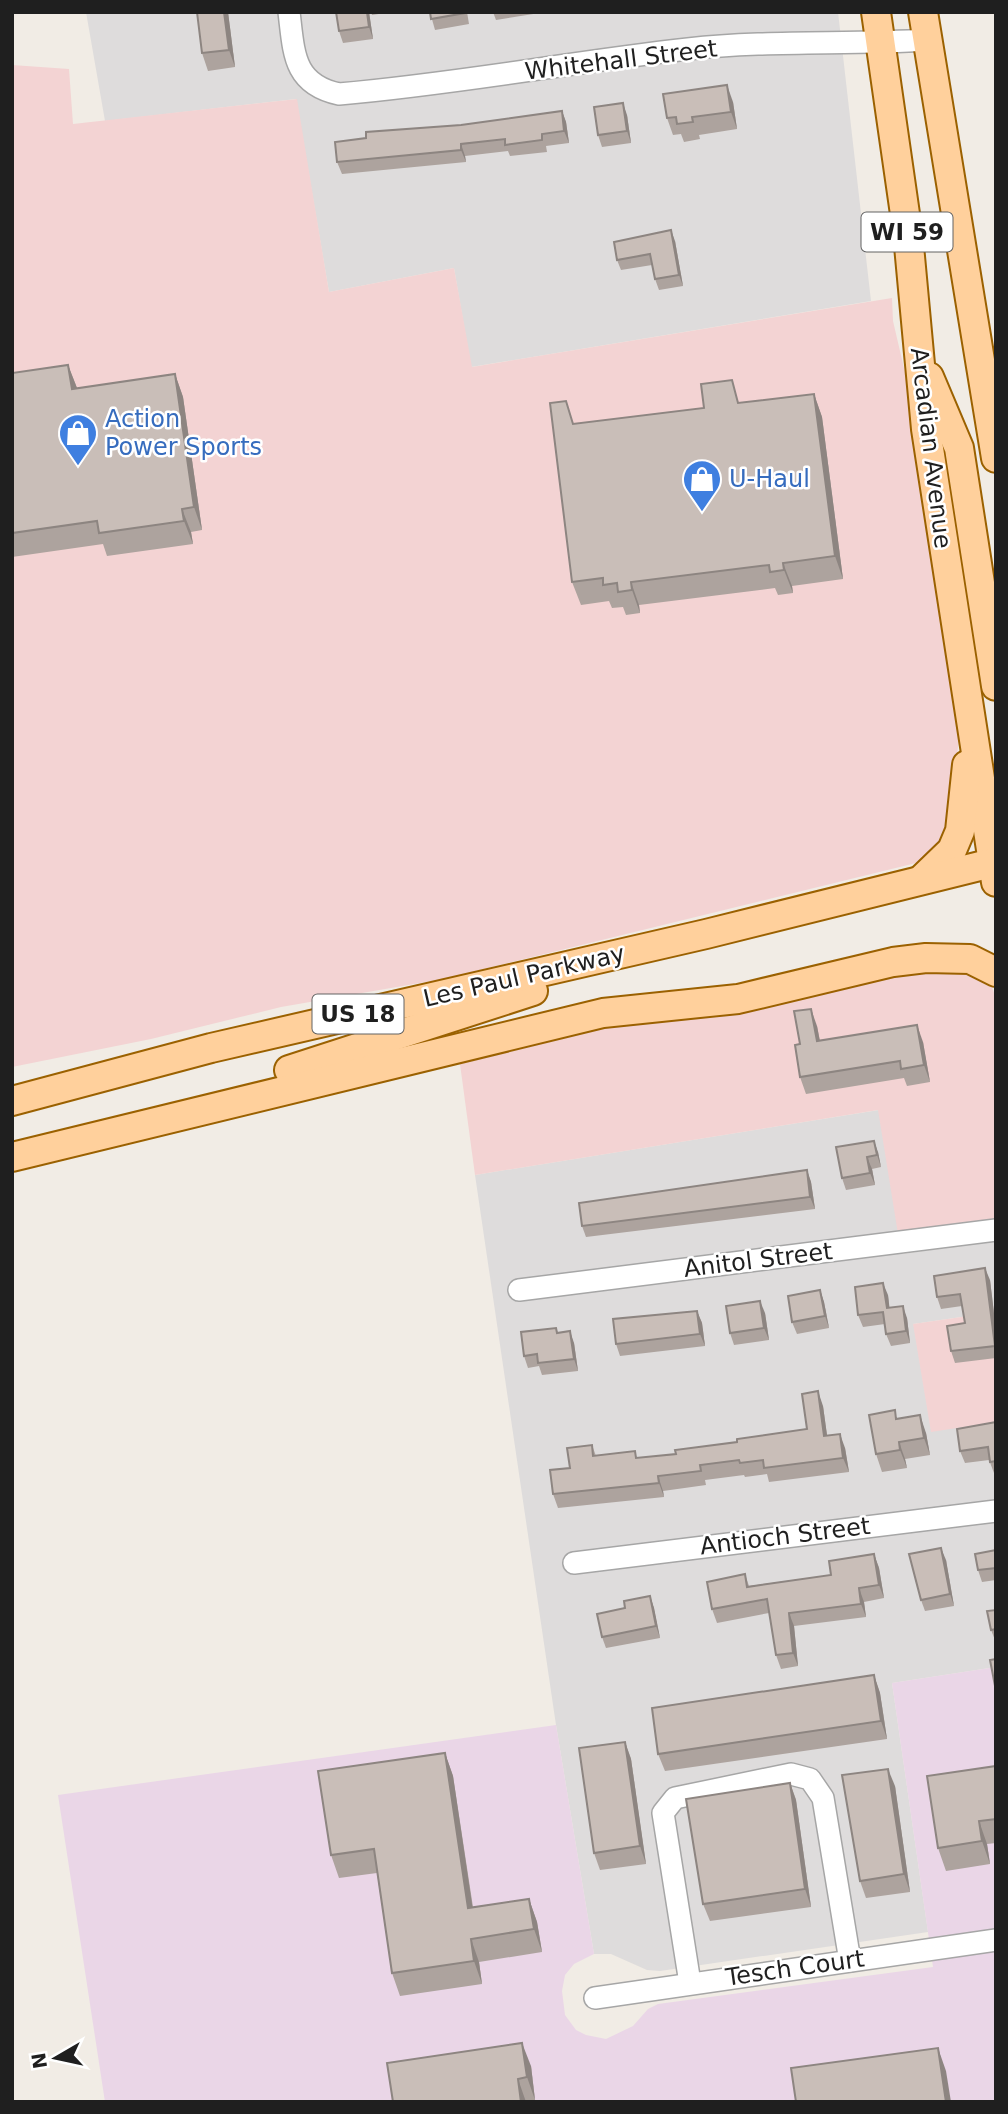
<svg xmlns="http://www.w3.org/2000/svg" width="1008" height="2114" viewBox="0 0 1008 2114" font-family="'DejaVu Sans',sans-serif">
  <rect width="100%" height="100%" fill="#f1ece5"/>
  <g fill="#dedcdc">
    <path d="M 86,12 L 838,12 L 871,301 L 471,367 L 454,268 L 329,292 L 296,99 L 105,121 Z"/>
    <path d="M 879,1110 L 902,1254 L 996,1241 L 996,1312 L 913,1324 L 996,1422 L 996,1667 L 892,1683 L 928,1932 L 660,1971 L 647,1970 L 611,1954 L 594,1954 L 556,1725 L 475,1175 Z"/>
  </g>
  <g fill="#f3d3d3">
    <path d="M 12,65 L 69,69 L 73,124 L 297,99 L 329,292 L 454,268 L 472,367 L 892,298 L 893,321 L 910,394 L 959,735 L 951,828 L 930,856 L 916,863 L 443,979 L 281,1007 L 151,1039 L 12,1067 Z"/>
    <path d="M 953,964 L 990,982 L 996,998 L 996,1221 L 898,1234 L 878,1110 L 475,1175 L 460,1064 L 606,1028 Z"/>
    <path d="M 996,1312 L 996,1422 L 931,1432 L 913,1324 Z"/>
  </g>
  <path fill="#ead6e7" d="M 996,1667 L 996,2102 L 105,2102 L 58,1795 L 556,1725 L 594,1954 L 574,1964 L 565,1975 L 562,1991 L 565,2015 L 576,2030 L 586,2035 L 606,2039 L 633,2026 L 648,2009 L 658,2004 L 933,1967 L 892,1683 Z"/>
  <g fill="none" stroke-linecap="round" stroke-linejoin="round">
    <defs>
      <g id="minor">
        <path d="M 289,12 C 294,53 293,84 339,94 C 456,84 571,62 688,49 C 768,40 848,45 927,40"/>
        <path d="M 519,1290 L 996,1230"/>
        <path d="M 574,1563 L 996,1511"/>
        <path d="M 690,1983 L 663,1813 L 675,1798 L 791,1774 L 810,1779 L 823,1798 L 850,1961"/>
        <path d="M 595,1998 L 996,1940"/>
      </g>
      <g id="major">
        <path d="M 876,12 L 908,235 L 926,429 L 996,882"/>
        <path d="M 923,12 L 996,458"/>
        <path d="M 929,377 L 959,448 L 996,686"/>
        <path d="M 923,878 L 952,850 L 960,831 L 967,765"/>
        <path d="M 289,1070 L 533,991"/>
        <path d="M 12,1101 L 211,1048 L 706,934 L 996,862"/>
        <path d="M 12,1157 L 603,1013 L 738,999 L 893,962 L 926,958 L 970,959 L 996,972"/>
      </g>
    </defs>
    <use href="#minor" stroke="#a6a6a6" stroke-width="24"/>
    <use href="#major" stroke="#9b6100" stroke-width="32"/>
    <use href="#minor" stroke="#fff" stroke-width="21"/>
    <use href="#major" stroke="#ffd09c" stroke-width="28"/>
  </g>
  <g fill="#ada39e">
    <path d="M 197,12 L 228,12 L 235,67 L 208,71 L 202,53 Z"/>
    <path d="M 336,12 L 369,12 L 373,39 L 343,43 L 339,31 Z"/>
    <path d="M 371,12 L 392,12 L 372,15 Z"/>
    <path d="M 430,12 L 467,12 L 469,24 L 435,30 Z"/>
    <path d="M 493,12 L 546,12 L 496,20 Z"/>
    <path d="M 733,102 L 737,129 L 699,135 L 700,139 L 684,142 L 681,134 L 673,135 L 667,118 Z"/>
    <path d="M 562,111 L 566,122 L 569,143 L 546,146 L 547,152 L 510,156 L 508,151 L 465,156 L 466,162 L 342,174 L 337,162 L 461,125 Z"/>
    <path d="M 627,115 L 631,143 L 602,147 L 598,135 Z"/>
    <path d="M 675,241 L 683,286 L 659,290 L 655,279 L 652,265 L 621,270 L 617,260 Z"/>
    <path d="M 68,365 L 77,388 L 175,374 L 183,397 L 202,530 L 191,532 L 193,544 L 107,556 L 103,544 L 12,557 L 12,373 Z"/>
    <path d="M 814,394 L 822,417 L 843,579 L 792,586 L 793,593 L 778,595 L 775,588 L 639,605 L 640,613 L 626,615 L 623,607 L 612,608 L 609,601 L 581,605 L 572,582 L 575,424 Z"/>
    <path d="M 817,1026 L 820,1041 L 923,1042 L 930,1082 L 907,1086 L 904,1078 L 806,1094 L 800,1077 L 800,1044 Z"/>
    <path d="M 836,1147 L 878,1152 L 881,1167 L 872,1169 L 875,1185 L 846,1190 L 842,1178 Z"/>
    <path d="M 807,1170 L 811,1182 L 815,1209 L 586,1237 L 582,1226 Z"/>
    <path d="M 990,1280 L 996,1330 L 996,1358 L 955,1363 L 951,1351 L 965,1323 L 962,1306 L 941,1309 L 937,1297 Z"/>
    <path d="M 820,1290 L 824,1302 L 829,1328 L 797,1334 L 792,1322 Z"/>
    <path d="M 888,1295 L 889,1308 L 907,1318 L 910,1343 L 891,1346 L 886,1334 L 885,1324 L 863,1327 L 858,1315 Z"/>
    <path d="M 697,1311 L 702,1323 L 705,1346 L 620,1356 L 616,1344 Z"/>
    <path d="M 765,1313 L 769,1340 L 734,1345 L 730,1333 Z"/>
    <path d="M 558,1333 L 574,1343 L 578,1371 L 542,1375 L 539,1366 L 528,1368 L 524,1356 Z"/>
    <path d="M 823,1406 L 827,1435 L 845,1448 L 849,1472 L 769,1482 L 767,1474 L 745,1477 L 744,1475 L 705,1480 L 706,1485 L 663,1491 L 664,1497 L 558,1508 L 553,1494 L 592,1445 L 596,1456 L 638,1458 L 676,1454 L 807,1429 Z"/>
    <path d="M 898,1419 L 926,1433 L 930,1455 L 905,1459 L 907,1468 L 882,1472 L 876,1454 Z"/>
    <path d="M 996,1422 L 996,1473 L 994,1473 L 989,1460 L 965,1463 L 960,1451 Z"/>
    <path d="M 996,1550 L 996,1580 L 982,1582 L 978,1570 Z"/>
    <path d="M 874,1554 L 879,1568 L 884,1598 L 864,1602 L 866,1617 L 794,1626 L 798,1666 L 781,1669 L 776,1655 L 769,1613 L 717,1623 L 712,1609 L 745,1574 L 749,1586 L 831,1575 Z"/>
    <path d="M 946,1560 L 954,1606 L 925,1611 L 921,1600 Z"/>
    <path d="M 650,1596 L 654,1608 L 660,1638 L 606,1648 L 602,1637 L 625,1608 Z"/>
    <path d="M 996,1610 L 996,1640 L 995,1640 L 991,1630 Z"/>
    <path d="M 874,1675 L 880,1693 L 887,1739 L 665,1771 L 658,1754 Z"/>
    <path d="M 625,1742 L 631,1759 L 646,1864 L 600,1870 L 594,1853 Z"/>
    <path d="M 445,1753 L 453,1776 L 473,1907 L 529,1899 L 537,1922 L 542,1952 L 479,1962 L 482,1984 L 400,1996 L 392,1973 L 377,1873 L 339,1878 L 331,1855 Z"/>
    <path d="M 996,1766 L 996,1843 L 987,1844 L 990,1864 L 946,1871 L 938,1848 Z"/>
    <path d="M 790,1783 L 796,1800 L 811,1907 L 710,1921 L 703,1904 Z"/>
    <path d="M 895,1786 L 910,1892 L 866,1898 L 860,1881 Z"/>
    <path d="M 531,2066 L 535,2100 L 527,2102 L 393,2102 Z"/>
  </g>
  <g fill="#8d8581">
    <path d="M 224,12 L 228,12 L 235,67 L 229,50 Z"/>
    <path d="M 367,12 L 369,12 L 373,39 L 369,27 Z"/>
    <path d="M 727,85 L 733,102 L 737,129 L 731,112 Z"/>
    <path d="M 623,103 L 627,115 L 631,143 L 627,131 Z"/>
    <path d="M 562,111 L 566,122 L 569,143 L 564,131 Z"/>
    <path d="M 461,144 L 465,156 L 466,162 L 461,150 Z"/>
    <path d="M 671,230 L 675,241 L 683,286 L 679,275 Z"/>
    <path d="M 68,365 L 77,388 L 72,389 Z"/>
    <path d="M 175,374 L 183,397 L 202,530 L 194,507 Z"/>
    <path d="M 814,394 L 822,417 L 843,579 L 835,556 Z"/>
    <path d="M 182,509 L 191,532 L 193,544 L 184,521 Z"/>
    <path d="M 783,563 L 792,586 L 793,593 L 784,570 Z"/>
    <path d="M 631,582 L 639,605 L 640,613 L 632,590 Z"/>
    <path d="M 811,1009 L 817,1026 L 823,1058 L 817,1041 Z"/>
    <path d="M 917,1025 L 923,1042 L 930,1082 L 924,1065 Z"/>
    <path d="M 874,1141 L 878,1152 L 881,1167 L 877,1155 Z"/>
    <path d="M 867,1157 L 872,1169 L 875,1185 L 870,1173 Z"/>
    <path d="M 807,1170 L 811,1182 L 815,1209 L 810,1197 Z"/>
    <path d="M 985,1268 L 990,1280 L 996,1330 L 996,1348 Z"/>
    <path d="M 883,1283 L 888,1295 L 891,1320 L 887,1308 Z"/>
    <path d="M 820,1290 L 824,1302 L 829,1328 L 825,1316 Z"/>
    <path d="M 760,1301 L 765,1313 L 769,1340 L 764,1328 Z"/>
    <path d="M 903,1306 L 907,1318 L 910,1343 L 906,1331 Z"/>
    <path d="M 697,1311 L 702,1323 L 705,1346 L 700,1334 Z"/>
    <path d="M 570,1331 L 574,1343 L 578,1371 L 574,1359 Z"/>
    <path d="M 818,1391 L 823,1406 L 829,1450 L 824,1436 Z"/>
    <path d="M 920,1415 L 926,1433 L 930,1455 L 924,1438 Z"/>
    <path d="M 840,1434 L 845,1448 L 849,1472 L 843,1458 Z"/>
    <path d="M 899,1442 L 905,1459 L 907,1468 L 900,1450 Z"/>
    <path d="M 658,1476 L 663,1491 L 664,1497 L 659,1483 Z"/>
    <path d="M 941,1548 L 946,1560 L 954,1606 L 950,1594 Z"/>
    <path d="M 874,1554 L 879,1568 L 884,1598 L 879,1585 Z"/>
    <path d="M 859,1588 L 864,1602 L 866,1617 L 861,1604 Z"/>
    <path d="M 650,1596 L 654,1608 L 660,1638 L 656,1626 Z"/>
    <path d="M 789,1613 L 794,1626 L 798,1666 L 793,1653 Z"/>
    <path d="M 874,1675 L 880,1693 L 887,1739 L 881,1721 Z"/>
    <path d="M 625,1742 L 631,1759 L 646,1864 L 640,1846 Z"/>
    <path d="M 445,1753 L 453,1776 L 476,1931 L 468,1908 Z"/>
    <path d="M 888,1769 L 895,1786 L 910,1892 L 904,1874 Z"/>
    <path d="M 790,1783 L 796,1800 L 811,1907 L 805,1889 Z"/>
    <path d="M 979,1821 L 987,1844 L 990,1864 L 982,1841 Z"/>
    <path d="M 529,1899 L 537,1922 L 542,1952 L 534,1929 Z"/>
    <path d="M 471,1939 L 479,1962 L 482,1984 L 474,1961 Z"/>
    <path d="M 522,2043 L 531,2066 L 535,2100 L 527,2077 Z"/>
    <path d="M 938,2048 L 946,2071 L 951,2102 L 946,2102 Z"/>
    <path d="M 518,2079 L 526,2102 L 521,2102 Z"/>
  </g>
  <g fill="#c9beb8" stroke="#8d8581" stroke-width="2">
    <path d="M 197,12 L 224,12 L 229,50 L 202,53 Z"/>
    <path d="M 336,12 L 367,12 L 369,27 L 339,31 Z"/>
    <path d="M 430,12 L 464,12 L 465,13 L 431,19 Z"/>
    <path d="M 727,85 L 731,112 L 692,117 L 693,122 L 677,124 L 676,117 L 667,118 L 663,94 Z"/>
    <path d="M 623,103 L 627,131 L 598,135 L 594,107 Z"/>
    <path d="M 562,111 L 564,131 L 542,134 L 542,140 L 505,145 L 505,139 L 461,144 L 461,150 L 337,162 L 335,142 L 366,138 L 366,132 L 461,125 Z"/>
    <path d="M 671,230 L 679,275 L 655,279 L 650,254 L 617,260 L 614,242 Z"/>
    <path d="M 68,365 L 72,389 L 175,374 L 194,507 L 182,509 L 184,521 L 99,533 L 97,521 L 12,533 L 12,373 Z"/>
    <path d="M 732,380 L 738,403 L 814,394 L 835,556 L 783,563 L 784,570 L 770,572 L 769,565 L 631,582 L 632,590 L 618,592 L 617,583 L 603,585 L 603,578 L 572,582 L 550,403 L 566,401 L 573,424 L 704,408 L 701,384 Z"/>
    <path d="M 811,1009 L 817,1041 L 917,1025 L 924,1065 L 901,1069 L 900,1061 L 800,1077 L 795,1045 L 800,1044 L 794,1011 Z"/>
    <path d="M 874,1141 L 877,1155 L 867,1157 L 870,1173 L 842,1178 L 836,1147 Z"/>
    <path d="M 807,1170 L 810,1197 L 582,1226 L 579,1203 Z"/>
    <path d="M 985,1268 L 995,1346 L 951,1351 L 947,1326 L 965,1323 L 960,1294 L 937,1297 L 934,1276 Z"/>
    <path d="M 883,1283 L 887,1308 L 903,1306 L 906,1331 L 886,1334 L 883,1312 L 858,1315 L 855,1287 Z"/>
    <path d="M 820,1290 L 825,1316 L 792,1322 L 788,1296 Z"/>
    <path d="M 760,1301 L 764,1328 L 730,1333 L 726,1306 Z"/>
    <path d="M 697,1311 L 700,1334 L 616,1344 L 613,1319 Z"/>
    <path d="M 556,1328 L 557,1333 L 570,1331 L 574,1359 L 538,1363 L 537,1354 L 524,1356 L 521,1332 Z"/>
    <path d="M 818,1391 L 824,1436 L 840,1434 L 843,1458 L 764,1468 L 763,1460 L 740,1463 L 739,1460 L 700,1465 L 701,1471 L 658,1476 L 659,1483 L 553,1494 L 550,1470 L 570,1468 L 567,1448 L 592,1445 L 593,1456 L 635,1451 L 636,1458 L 676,1454 L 675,1450 L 737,1442 L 737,1439 L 807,1429 L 802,1394 Z"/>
    <path d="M 895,1410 L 896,1419 L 920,1415 L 924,1438 L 899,1442 L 900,1450 L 876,1454 L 869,1415 Z"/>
    <path d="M 996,1422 L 996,1461 L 990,1462 L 988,1447 L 960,1451 L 957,1429 Z"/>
    <path d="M 941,1548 L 950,1594 L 921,1600 L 909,1554 Z"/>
    <path d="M 996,1550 L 996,1568 L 978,1570 L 975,1554 Z"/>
    <path d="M 874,1554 L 879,1585 L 859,1588 L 861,1604 L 789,1613 L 793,1653 L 776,1655 L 767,1599 L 712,1609 L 707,1582 L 745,1574 L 747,1587 L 831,1575 L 829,1561 Z"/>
    <path d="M 650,1596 L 656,1626 L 602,1637 L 597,1614 L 625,1608 L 624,1601 Z"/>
    <path d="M 996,1610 L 996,1629 L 991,1630 L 987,1611 Z"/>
    <path d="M 996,1659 L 996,1691 L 990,1660 Z"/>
    <path d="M 874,1675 L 881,1721 L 658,1754 L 652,1708 Z"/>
    <path d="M 625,1742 L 640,1846 L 594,1853 L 579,1748 Z"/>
    <path d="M 445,1753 L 468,1908 L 529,1899 L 534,1929 L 471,1939 L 474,1961 L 392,1973 L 374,1849 L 331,1855 L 318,1771 Z"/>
    <path d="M 996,1766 L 996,1819 L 979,1821 L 982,1841 L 938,1848 L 927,1776 Z"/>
    <path d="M 888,1769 L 904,1874 L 860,1881 L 842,1775 Z"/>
    <path d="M 790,1783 L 805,1889 L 703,1904 L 686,1799 Z"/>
    <path d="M 522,2043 L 527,2077 L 518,2079 L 521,2102 L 393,2102 L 387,2063 Z"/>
    <path d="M 938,2048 L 946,2102 L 796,2102 L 791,2068 Z"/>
  </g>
  <defs>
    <symbol id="shop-pin" viewBox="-11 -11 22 30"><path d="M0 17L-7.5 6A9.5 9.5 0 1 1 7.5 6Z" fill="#3f7fe0" stroke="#fff"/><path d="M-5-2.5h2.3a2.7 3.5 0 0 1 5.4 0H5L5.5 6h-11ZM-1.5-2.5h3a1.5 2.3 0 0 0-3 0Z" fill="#fff"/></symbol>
  </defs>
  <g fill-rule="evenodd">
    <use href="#shop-pin" x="56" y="411" width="44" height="60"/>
    <use href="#shop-pin" x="680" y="457" width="44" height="60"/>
  </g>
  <g text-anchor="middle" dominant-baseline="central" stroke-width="5" stroke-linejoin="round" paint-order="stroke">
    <g fill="#fff" stroke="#626262" stroke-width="2">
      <rect x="861.5" y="212.5" width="91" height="39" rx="5"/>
      <rect x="312.5" y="994.5" width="91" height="39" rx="5"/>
    </g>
    <g font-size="23" font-weight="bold" fill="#1f1f1f">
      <text x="907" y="232">WI 59</text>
      <text x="358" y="1014">US 18</text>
    </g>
    <g font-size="24" fill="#1f1f1f" stroke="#fff">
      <text transform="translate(621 60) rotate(-7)">Whitehall Street</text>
      <text transform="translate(931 448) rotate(83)">Arcadian Avenue</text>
      <text transform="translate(524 976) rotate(-13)">Les Paul Parkway</text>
      <text transform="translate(758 1260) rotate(-7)">Anitol Street</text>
      <text transform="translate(785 1536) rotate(-7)">Antioch Street</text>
      <text transform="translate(795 1968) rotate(-8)">Tesch Court</text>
    </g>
    <g font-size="24" fill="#366cbe" stroke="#fff" text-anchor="start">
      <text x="105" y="419">Action<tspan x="105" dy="28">Power Sports</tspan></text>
      <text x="729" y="479">U-Haul</text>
    </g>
  </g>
  <rect width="1008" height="2114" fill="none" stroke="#1f1f1f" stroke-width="28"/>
  <g transform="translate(56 2058) rotate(261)" stroke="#ffffff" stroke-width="5" paint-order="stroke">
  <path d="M0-5L12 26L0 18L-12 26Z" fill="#1f1f1f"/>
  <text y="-10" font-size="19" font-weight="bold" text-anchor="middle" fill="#1f1f1f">N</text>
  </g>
</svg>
